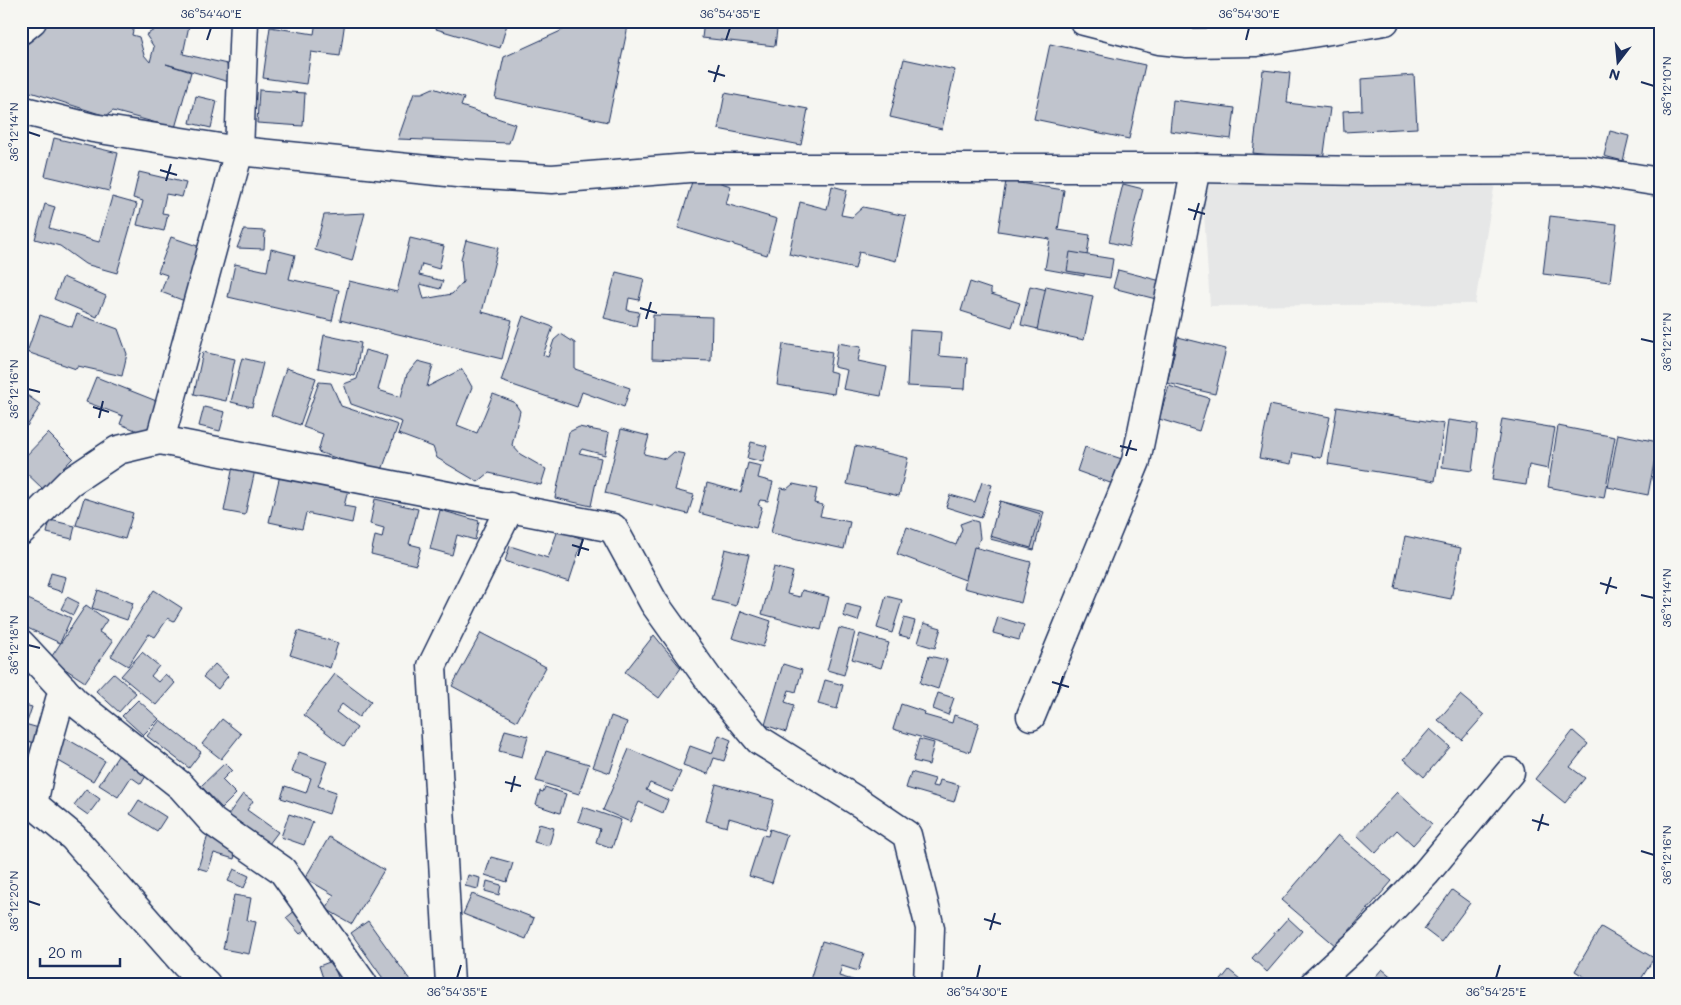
<svg xmlns="http://www.w3.org/2000/svg" width="1681" height="1005" viewBox="0 0 1681 1005" font-family="Mali,sans-serif">
  <rect width="100%" height="100%" fill="#f6f6f2"/>
  <filter id="ink" filterUnits="userSpaceOnUse"><feTurbulence type="fractalNoise" baseFrequency=".02" numOctaves="2"/><feDisplacementMap in="SourceGraphic" scale="10" xChannelSelector="R" yChannelSelector="G"/><feConvolveMatrix kernelMatrix="1 2 1 2 8 2 1 2 1" color-interpolation-filters="sRGB"/></filter>
  <g filter="url(#ink)">
    <path fill="#e6e7e7" d="M 1495,182 L 1475,304 L 1210,306 L 1202,183 Z"/>
    <g fill="#c0c4cd" stroke="#1b2f5e">
      <path d="M 53,21 L 135,21 L 132,35 L 139,37 L 144,55 L 150,62 L 154,47 L 146,35 L 162,25 L 162,21 L 190,21 L 183,54 L 227,64 L 229,82 L 166,64 L 191,72 L 175,128 L 113,111 L 106,116 L 21,89 L 21,43 L 27,36 Z"/>
      <path d="M 316,21 L 345,21 L 340,56 L 311,52 L 306,84 L 263,78 L 270,27 L 314,34 Z"/>
      <path d="M 439,21 L 508,21 L 500,48 L 436,29 Z"/>
      <path d="M 565,21 L 629,21 L 608,122 L 495,98 L 504,57 L 563,30 Z"/>
      <path d="M 704,21 L 778,21 L 775,46 L 702,38 Z"/>
      <path d="M 1050,44 L 1145,65 L 1129,139 L 1034,119 Z"/>
      <path d="M 904,59 L 955,70 L 942,129 L 890,117 Z"/>
      <path d="M 1263,70 L 1290,73 L 1287,103 L 1330,108 L 1323,161 L 1253,153 Z"/>
      <path d="M 1414,75 L 1417,128 L 1344,132 L 1343,111 L 1362,110 L 1361,79 Z"/>
      <path d="M 433,88 L 464,98 L 461,106 L 515,124 L 509,143 L 398,139 L 414,93 L 422,93 Z"/>
      <path d="M 259,90 L 305,93 L 303,126 L 257,123 Z"/>
      <path d="M 725,93 L 808,109 L 801,145 L 718,129 Z"/>
      <path d="M 196,96 L 217,101 L 211,128 L 190,123 Z"/>
      <path d="M 1173,100 L 1235,108 L 1231,139 L 1170,131 Z"/>
      <path d="M 1610,131 L 1629,136 L 1623,161 L 1604,156 Z"/>
      <path d="M 54,138 L 118,153 L 109,191 L 45,176 Z"/>
      <path d="M 139,172 L 186,183 L 182,197 L 166,194 L 162,213 L 168,214 L 164,231 L 137,225 L 143,201 L 133,198 Z"/>
      <path d="M 694,175 L 731,186 L 726,204 L 777,219 L 767,255 L 678,228 Z"/>
      <path d="M 1006,181 L 1064,190 L 1058,230 L 1090,235 L 1084,276 L 1045,269 L 1050,239 L 998,231 Z"/>
      <path d="M 1123,184 L 1143,189 L 1129,247 L 1109,242 Z"/>
      <path d="M 832,186 L 847,190 L 841,215 L 852,217 L 863,207 L 906,216 L 896,261 L 859,252 L 855,269 L 789,254 L 800,202 L 827,209 Z"/>
      <path d="M 112,197 L 137,204 L 117,273 L 85,264 L 60,246 L 35,239 L 45,204 L 55,207 L 49,228 L 99,242 Z"/>
      <path d="M 365,213 L 352,261 L 315,250 L 324,215 Z"/>
      <path d="M 1550,216 L 1617,224 L 1610,282 L 1543,274 Z"/>
      <path d="M 244,230 L 265,231 L 264,249 L 237,248 Z"/>
      <path d="M 171,237 L 209,250 L 190,303 L 161,292 L 167,275 L 158,272 Z"/>
      <path d="M 410,238 L 444,246 L 439,269 L 422,264 L 419,275 L 443,281 L 440,289 L 420,284 L 424,299 L 452,294 L 463,282 L 461,259 L 466,240 L 498,248 L 482,312 L 512,320 L 502,359 L 340,320 L 349,281 L 397,292 Z"/>
      <path d="M 271,249 L 295,255 L 289,279 L 339,290 L 332,321 L 228,297 L 235,264 L 267,271 Z"/>
      <path d="M 1070,252 L 1113,259 L 1110,278 L 1067,271 Z"/>
      <path d="M 1118,270 L 1161,281 L 1156,299 L 1113,288 Z"/>
      <path d="M 616,272 L 644,279 L 639,300 L 629,298 L 627,310 L 639,312 L 636,326 L 604,318 Z"/>
      <path d="M 63,277 L 106,296 L 97,317 L 54,299 Z"/>
      <path d="M 970,282 L 991,289 L 991,294 L 1020,303 L 1012,327 L 961,311 Z"/>
      <path d="M 1030,286 L 1073,296 L 1064,335 L 1021,325 Z"/>
      <path d="M 1046,286 L 1093,296 L 1084,340 L 1037,330 Z"/>
      <path d="M 77,314 L 118,329 L 127,354 L 122,376 L 78,366 L 76,369 L 27,352 L 40,315 L 72,327 Z"/>
      <path d="M 653,315 L 712,317 L 711,361 L 652,359 Z"/>
      <path d="M 523,316 L 553,327 L 543,355 L 548,357 L 554,340 L 561,334 L 575,343 L 575,369 L 630,388 L 624,407 L 582,392 L 577,407 L 501,381 Z"/>
      <path d="M 910,330 L 941,332 L 939,356 L 967,358 L 965,389 L 907,386 Z"/>
      <path d="M 324,335 L 361,343 L 355,376 L 318,368 Z"/>
      <path d="M 1178,337 L 1226,349 L 1215,394 L 1167,383 Z"/>
      <path d="M 838,343 L 861,347 L 858,361 L 887,367 L 881,396 L 843,389 L 847,370 L 834,367 Z"/>
      <path d="M 783,344 L 832,352 L 829,371 L 837,373 L 834,394 L 777,385 Z"/>
      <path d="M 365,350 L 387,356 L 378,390 L 401,397 L 407,374 L 418,361 L 433,365 L 427,387 L 462,369 L 472,387 L 457,425 L 477,433 L 493,394 L 514,402 L 520,411 L 512,445 L 520,454 L 546,469 L 541,485 L 489,473 L 478,482 L 437,458 L 433,447 L 398,434 L 402,422 L 351,404 L 344,384 L 357,379 Z"/>
      <path d="M 203,352 L 235,359 L 226,401 L 194,394 Z"/>
      <path d="M 242,358 L 263,363 L 252,407 L 231,402 Z"/>
      <path d="M 286,368 L 316,378 L 300,425 L 271,415 Z"/>
      <path d="M 96,377 L 159,402 L 146,434 L 120,424 L 123,416 L 86,402 Z"/>
      <path d="M 319,382 L 331,383 L 341,406 L 398,425 L 381,473 L 318,452 L 323,434 L 303,427 Z"/>
      <path d="M 1169,386 L 1209,398 L 1199,431 L 1159,419 Z"/>
      <path d="M 21,391 L 41,405 L 27,426 L 21,421 Z"/>
      <path d="M 1270,405 L 1330,417 L 1321,458 L 1293,453 L 1291,464 L 1259,458 Z"/>
      <path d="M 204,407 L 225,412 L 220,431 L 199,426 Z"/>
      <path d="M 1337,407 L 1444,424 L 1435,481 L 1328,464 Z"/>
      <path d="M 1502,419 L 1555,428 L 1548,469 L 1529,465 L 1526,485 L 1492,480 Z"/>
      <path d="M 1448,420 L 1478,424 L 1472,471 L 1442,467 Z"/>
      <path d="M 1558,426 L 1615,437 L 1604,498 L 1548,487 Z"/>
      <path d="M 579,427 L 609,433 L 605,455 L 582,449 L 579,453 L 601,458 L 591,506 L 555,498 L 569,432 Z"/>
      <path d="M 621,429 L 649,436 L 644,454 L 666,459 L 674,452 L 685,454 L 675,490 L 694,495 L 688,514 L 605,493 Z"/>
      <path d="M 48,433 L 73,458 L 43,489 L 21,468 L 21,461 Z"/>
      <path d="M 1618,434 L 1658,442 L 1648,495 L 1608,487 Z"/>
      <path d="M 751,442 L 767,446 L 763,462 L 747,458 Z"/>
      <path d="M 855,446 L 908,458 L 899,496 L 847,484 Z"/>
      <path d="M 1085,447 L 1122,459 L 1113,484 L 1077,471 Z"/>
      <path d="M 234,461 L 256,466 L 245,515 L 224,511 Z"/>
      <path d="M 748,463 L 761,466 L 758,478 L 773,482 L 768,501 L 760,500 L 758,505 L 762,507 L 756,528 L 699,513 L 707,483 L 741,492 Z"/>
      <path d="M 280,475 L 348,490 L 344,506 L 355,508 L 352,523 L 306,513 L 302,529 L 269,522 Z"/>
      <path d="M 982,482 L 992,485 L 981,518 L 946,507 L 950,495 L 975,502 Z"/>
      <path d="M 793,484 L 817,489 L 814,503 L 823,505 L 820,516 L 850,522 L 844,549 L 771,533 L 781,488 L 787,489 Z"/>
      <path d="M 84,498 L 133,513 L 125,539 L 76,525 Z"/>
      <path d="M 375,499 L 418,509 L 409,544 L 421,547 L 416,565 L 371,554 L 375,536 L 382,538 L 384,528 L 370,524 Z"/>
      <path d="M 1000,501 L 1044,512 L 1034,550 L 990,539 Z"/>
      <path d="M 1000,501 L 1041,514 L 1031,548 L 990,536 Z"/>
      <path d="M 440,510 L 479,521 L 475,540 L 457,535 L 452,555 L 430,549 Z"/>
      <path d="M 50,520 L 75,526 L 72,539 L 47,533 Z"/>
      <path d="M 971,520 L 978,522 L 980,538 L 965,580 L 897,554 L 907,527 L 956,545 L 962,529 L 960,524 Z"/>
      <path d="M 558,530 L 583,539 L 569,582 L 505,561 L 510,546 L 548,558 Z"/>
      <path d="M 1405,536 L 1461,548 L 1451,599 L 1395,588 Z"/>
      <path d="M 974,547 L 1031,562 L 1021,603 L 964,588 Z"/>
      <path d="M 725,549 L 749,555 L 736,606 L 712,600 Z"/>
      <path d="M 774,567 L 793,572 L 787,594 L 800,597 L 802,590 L 829,597 L 821,630 L 762,614 Z"/>
      <path d="M 51,573 L 66,577 L 62,592 L 47,587 Z"/>
      <path d="M 98,590 L 133,603 L 127,620 L 92,608 Z"/>
      <path d="M 154,590 L 182,608 L 174,621 L 168,618 L 155,637 L 149,634 L 128,666 L 111,656 Z"/>
      <path d="M 21,596 L 71,618 L 60,643 L 21,625 Z"/>
      <path d="M 886,596 L 902,600 L 892,633 L 877,628 Z"/>
      <path d="M 67,597 L 79,603 L 73,615 L 61,609 Z"/>
      <path d="M 846,604 L 862,608 L 858,621 L 843,616 Z"/>
      <path d="M 86,605 L 107,620 L 99,632 L 113,641 L 85,682 L 50,659 Z"/>
      <path d="M 741,611 L 771,621 L 763,647 L 732,638 Z"/>
      <path d="M 998,617 L 1024,625 L 1019,640 L 993,633 Z"/>
      <path d="M 904,618 L 915,621 L 910,638 L 899,635 Z"/>
      <path d="M 924,623 L 941,628 L 935,648 L 918,643 Z"/>
      <path d="M 839,628 L 855,632 L 844,675 L 827,670 Z"/>
      <path d="M 298,631 L 338,643 L 330,668 L 290,655 Z"/>
      <path d="M 481,633 L 546,667 L 517,721 L 452,686 Z"/>
      <path d="M 860,634 L 889,643 L 881,668 L 852,659 Z"/>
      <path d="M 654,635 L 681,668 L 659,698 L 625,672 Z"/>
      <path d="M 142,652 L 159,666 L 151,676 L 158,682 L 165,674 L 175,683 L 156,705 L 121,676 Z"/>
      <path d="M 929,656 L 947,660 L 938,689 L 920,683 Z"/>
      <path d="M 215,664 L 228,676 L 218,689 L 203,677 Z"/>
      <path d="M 783,664 L 802,670 L 796,692 L 789,690 L 785,702 L 794,705 L 786,732 L 765,725 Z"/>
      <path d="M 113,673 L 136,693 L 119,712 L 96,691 Z"/>
      <path d="M 335,674 L 371,701 L 359,717 L 342,704 L 336,712 L 357,728 L 344,746 L 304,715 Z"/>
      <path d="M 825,680 L 843,685 L 837,709 L 818,704 Z"/>
      <path d="M 938,693 L 954,698 L 948,715 L 933,709 Z"/>
      <path d="M 1460,695 L 1484,715 L 1462,740 L 1438,720 Z"/>
      <path d="M 138,700 L 159,719 L 143,735 L 122,716 Z"/>
      <path d="M 21,704 L 32,707 L 27,722 L 21,721 Z"/>
      <path d="M 901,704 L 925,712 L 924,715 L 952,723 L 954,715 L 979,723 L 970,752 L 893,729 Z"/>
      <path d="M 611,716 L 627,722 L 610,773 L 593,767 Z"/>
      <path d="M 222,719 L 241,734 L 221,759 L 202,744 Z"/>
      <path d="M 160,720 L 201,752 L 189,768 L 147,736 Z"/>
      <path d="M 21,723 L 46,730 L 42,745 L 24,740 L 25,733 L 22,732 L 21,736 Z"/>
      <path d="M 1430,729 L 1450,747 L 1424,777 L 1404,759 Z"/>
      <path d="M 505,730 L 528,736 L 522,757 L 499,751 Z"/>
      <path d="M 1573,731 L 1588,744 L 1570,767 L 1585,778 L 1565,803 L 1535,779 Z"/>
      <path d="M 719,735 L 731,740 L 724,761 L 714,758 L 708,774 L 683,765 L 690,746 L 712,754 Z"/>
      <path d="M 62,736 L 105,761 L 93,781 L 50,756 Z"/>
      <path d="M 919,739 L 934,743 L 929,765 L 913,761 Z"/>
      <path d="M 21,745 L 28,748 L 21,762 Z"/>
      <path d="M 629,749 L 681,772 L 672,792 L 650,783 L 646,790 L 668,800 L 663,813 L 639,802 L 630,822 L 603,810 Z"/>
      <path d="M 122,750 L 151,768 L 141,784 L 131,777 L 118,797 L 99,785 Z"/>
      <path d="M 546,751 L 589,764 L 579,794 L 536,781 Z"/>
      <path d="M 299,752 L 327,762 L 318,786 L 336,792 L 329,814 L 281,798 L 285,786 L 306,793 L 311,778 L 292,772 Z"/>
      <path d="M 225,763 L 232,770 L 222,780 L 236,794 L 222,808 L 201,786 Z"/>
      <path d="M 911,772 L 935,779 L 932,786 L 938,787 L 940,780 L 959,785 L 954,802 L 906,788 Z"/>
      <path d="M 716,784 L 774,800 L 766,829 L 729,818 L 727,827 L 706,821 Z"/>
      <path d="M 545,787 L 566,794 L 560,813 L 536,805 L 540,791 L 543,792 Z"/>
      <path d="M 86,789 L 100,799 L 88,815 L 74,805 Z"/>
      <path d="M 1397,792 L 1432,824 L 1413,845 L 1397,830 L 1376,853 L 1357,835 Z"/>
      <path d="M 243,794 L 253,801 L 247,810 L 278,832 L 266,848 L 225,819 Z"/>
      <path d="M 139,800 L 166,817 L 157,831 L 130,814 Z"/>
      <path d="M 583,807 L 621,820 L 612,848 L 596,842 L 600,829 L 578,821 Z"/>
      <path d="M 289,814 L 313,822 L 304,845 L 281,837 Z"/>
      <path d="M 539,824 L 554,828 L 549,846 L 534,842 Z"/>
      <path d="M 770,829 L 787,835 L 772,883 L 749,876 L 762,835 L 768,836 Z"/>
      <path d="M 208,835 L 238,844 L 234,859 L 214,853 L 208,871 L 198,868 Z"/>
      <path d="M 1338,835 L 1392,881 L 1336,946 L 1282,900 Z"/>
      <path d="M 329,837 L 384,870 L 352,924 L 326,909 L 334,895 L 305,878 Z"/>
      <path d="M 491,857 L 513,863 L 507,882 L 485,875 Z"/>
      <path d="M 234,869 L 249,876 L 244,888 L 228,881 Z"/>
      <path d="M 468,875 L 480,878 L 478,889 L 465,886 Z"/>
      <path d="M 487,881 L 501,885 L 499,895 L 485,891 Z"/>
      <path d="M 1452,890 L 1470,903 L 1441,942 L 1424,929 Z"/>
      <path d="M 472,894 L 534,918 L 526,939 L 463,914 Z"/>
      <path d="M 234,895 L 251,898 L 247,920 L 256,922 L 249,954 L 223,949 Z"/>
      <path d="M 301,906 L 315,922 L 300,934 L 286,918 Z"/>
      <path d="M 1288,918 L 1302,931 L 1267,972 L 1252,958 Z"/>
      <path d="M 368,921 L 410,980 L 405,984 L 387,984 L 351,933 Z"/>
      <path d="M 1601,927 L 1654,958 L 1638,984 L 1596,984 L 1575,971 Z"/>
      <path d="M 822,941 L 864,953 L 858,971 L 842,966 L 839,976 L 859,982 L 859,984 L 809,983 Z"/>
      <path d="M 332,961 L 339,980 L 325,984 L 319,966 Z"/>
      <path d="M 1382,969 L 1400,984 L 1369,984 Z"/>
      <path d="M 1229,970 L 1246,984 L 1218,984 Z"/>
    </g>
    <g fill="none" stroke-linecap="round" stroke-linejoin="round">
      <defs>
        <g id="minor">
          <path d="M 1084,21 L 1159,40 L 1187,43 L 1256,42 L 1385,21"/>
          <path d="M 21,30 L 32,21"/>
          <path d="M 21,110 L 93,128 L 239,151 L 467,174 L 552,179 L 689,168 L 1196,168 L 1365,171 L 1584,170 L 1660,182"/>
          <path d="M 160,440 L 239,151 L 244,21"/>
          <path d="M 21,531 L 70,482 L 118,450 L 160,440 L 613,528 L 654,603 L 712,684 L 759,740 L 860,803 L 907,835 L 930,928 L 928,984"/>
          <path d="M 21,644 L 76,703 L 181,786 L 213,822 L 282,870 L 363,984"/>
          <path d="M 1031,716 L 1136,461 L 1196,168"/>
          <path d="M 21,794 L 73,837 L 185,964 L 206,984"/>
          <path d="M 33,804 L 41,767 L 63,689"/>
          <path d="M 450,984 L 432,666 L 510,507"/>
          <path d="M 1314,984 L 1363,939 L 1426,873 L 1510,772"/>
        </g>
      </defs>
      <use href="#minor" stroke="#1b2f5e" stroke-width="31"/>
      <use href="#minor" stroke="#f6f6f2" stroke-width="28"/>
    </g>
  </g>
  <path fill="none" stroke="#1b2f5e" stroke-width="2" d="M 207,40 L 211,28M 726,40 L 730,28M 1246,40 L 1249,28M 708,71 L 725,76M 714,82 L 719,65M 1641,82 L 1654,86M 28,132 L 40,136M 160,170 L 177,175M 166,181 L 171,164M 1188,209 L 1205,214M 1194,220 L 1199,203M 640,308 L 657,313M 646,319 L 651,302M 1641,339 L 1654,342M 28,389 L 40,392M 93,407 L 109,412M 99,418 L 103,401M 1120,446 L 1137,450M 1126,456 L 1131,440M 572,545 L 589,550M 578,556 L 583,539M 1600,583 L 1617,588M 1606,594 L 1611,577M 1641,595 L 1654,598M 28,645 L 40,648M 1052,682 L 1069,687M 1058,693 L 1063,676M 505,782 L 521,786M 511,792 L 515,776M 1532,820 L 1549,825M 1538,831 L 1543,814M 1641,851 L 1654,855M 28,901 L 40,905M 984,919 L 1001,924M 990,930 L 995,913M 457,978 L 461,965M 977,978 L 980,965M 1496,978 L 1500,965"/>
  <rect width="1681" height="1005" fill="none" stroke="#f6f6f2" stroke-width="55"/>
  <g transform="translate(1618 62) rotate(196)" stroke="#f6f6f2" stroke-width="4" paint-order="stroke">
  <path d="M0-4L9 19L0 12L-9 19Z" fill="#1b2f5e"/>
  <text y="-8" font-size="14" font-weight="bold" text-anchor="middle" fill="#1b2f5e">N</text>
  </g>
  <path d="M40 958v8h80v-8" fill="none" stroke="#1b2f5e" stroke-width="2.5"/>
  <text x="48" y="958" font-size="15" fill="#1b2f5e" stroke="#f6f6f2" stroke-width="4" paint-order="stroke">20 m</text>
  <rect x="28" y="28" width="1626" height="950" fill="none" stroke="#1b2f5e" stroke-width="2"/>
  <g font-size="12" text-anchor="middle" fill="#1b2f5e">
    <text x="211" y="18">36°54'40"E</text>
    <text x="730" y="18">36°54'35"E</text>
    <text x="1249" y="18">36°54'30"E</text>
    <text transform="translate(1667 86) rotate(-90)" y="4">36°12'10"N</text>
    <text transform="translate(14 132) rotate(-90)" y="4">36°12'14"N</text>
    <text transform="translate(1667 342) rotate(-90)" y="4">36°12'12"N</text>
    <text transform="translate(14 389) rotate(-90)" y="4">36°12'16"N</text>
    <text transform="translate(1667 598) rotate(-90)" y="4">36°12'14"N</text>
    <text transform="translate(14 645) rotate(-90)" y="4">36°12'18"N</text>
    <text transform="translate(1667 855) rotate(-90)" y="4">36°12'16"N</text>
    <text transform="translate(14 901) rotate(-90)" y="4">36°12'20"N</text>
    <text x="457" y="996">36°54'35"E</text>
    <text x="977" y="996">36°54'30"E</text>
    <text x="1496" y="996">36°54'25"E</text>
  </g>
</svg>
